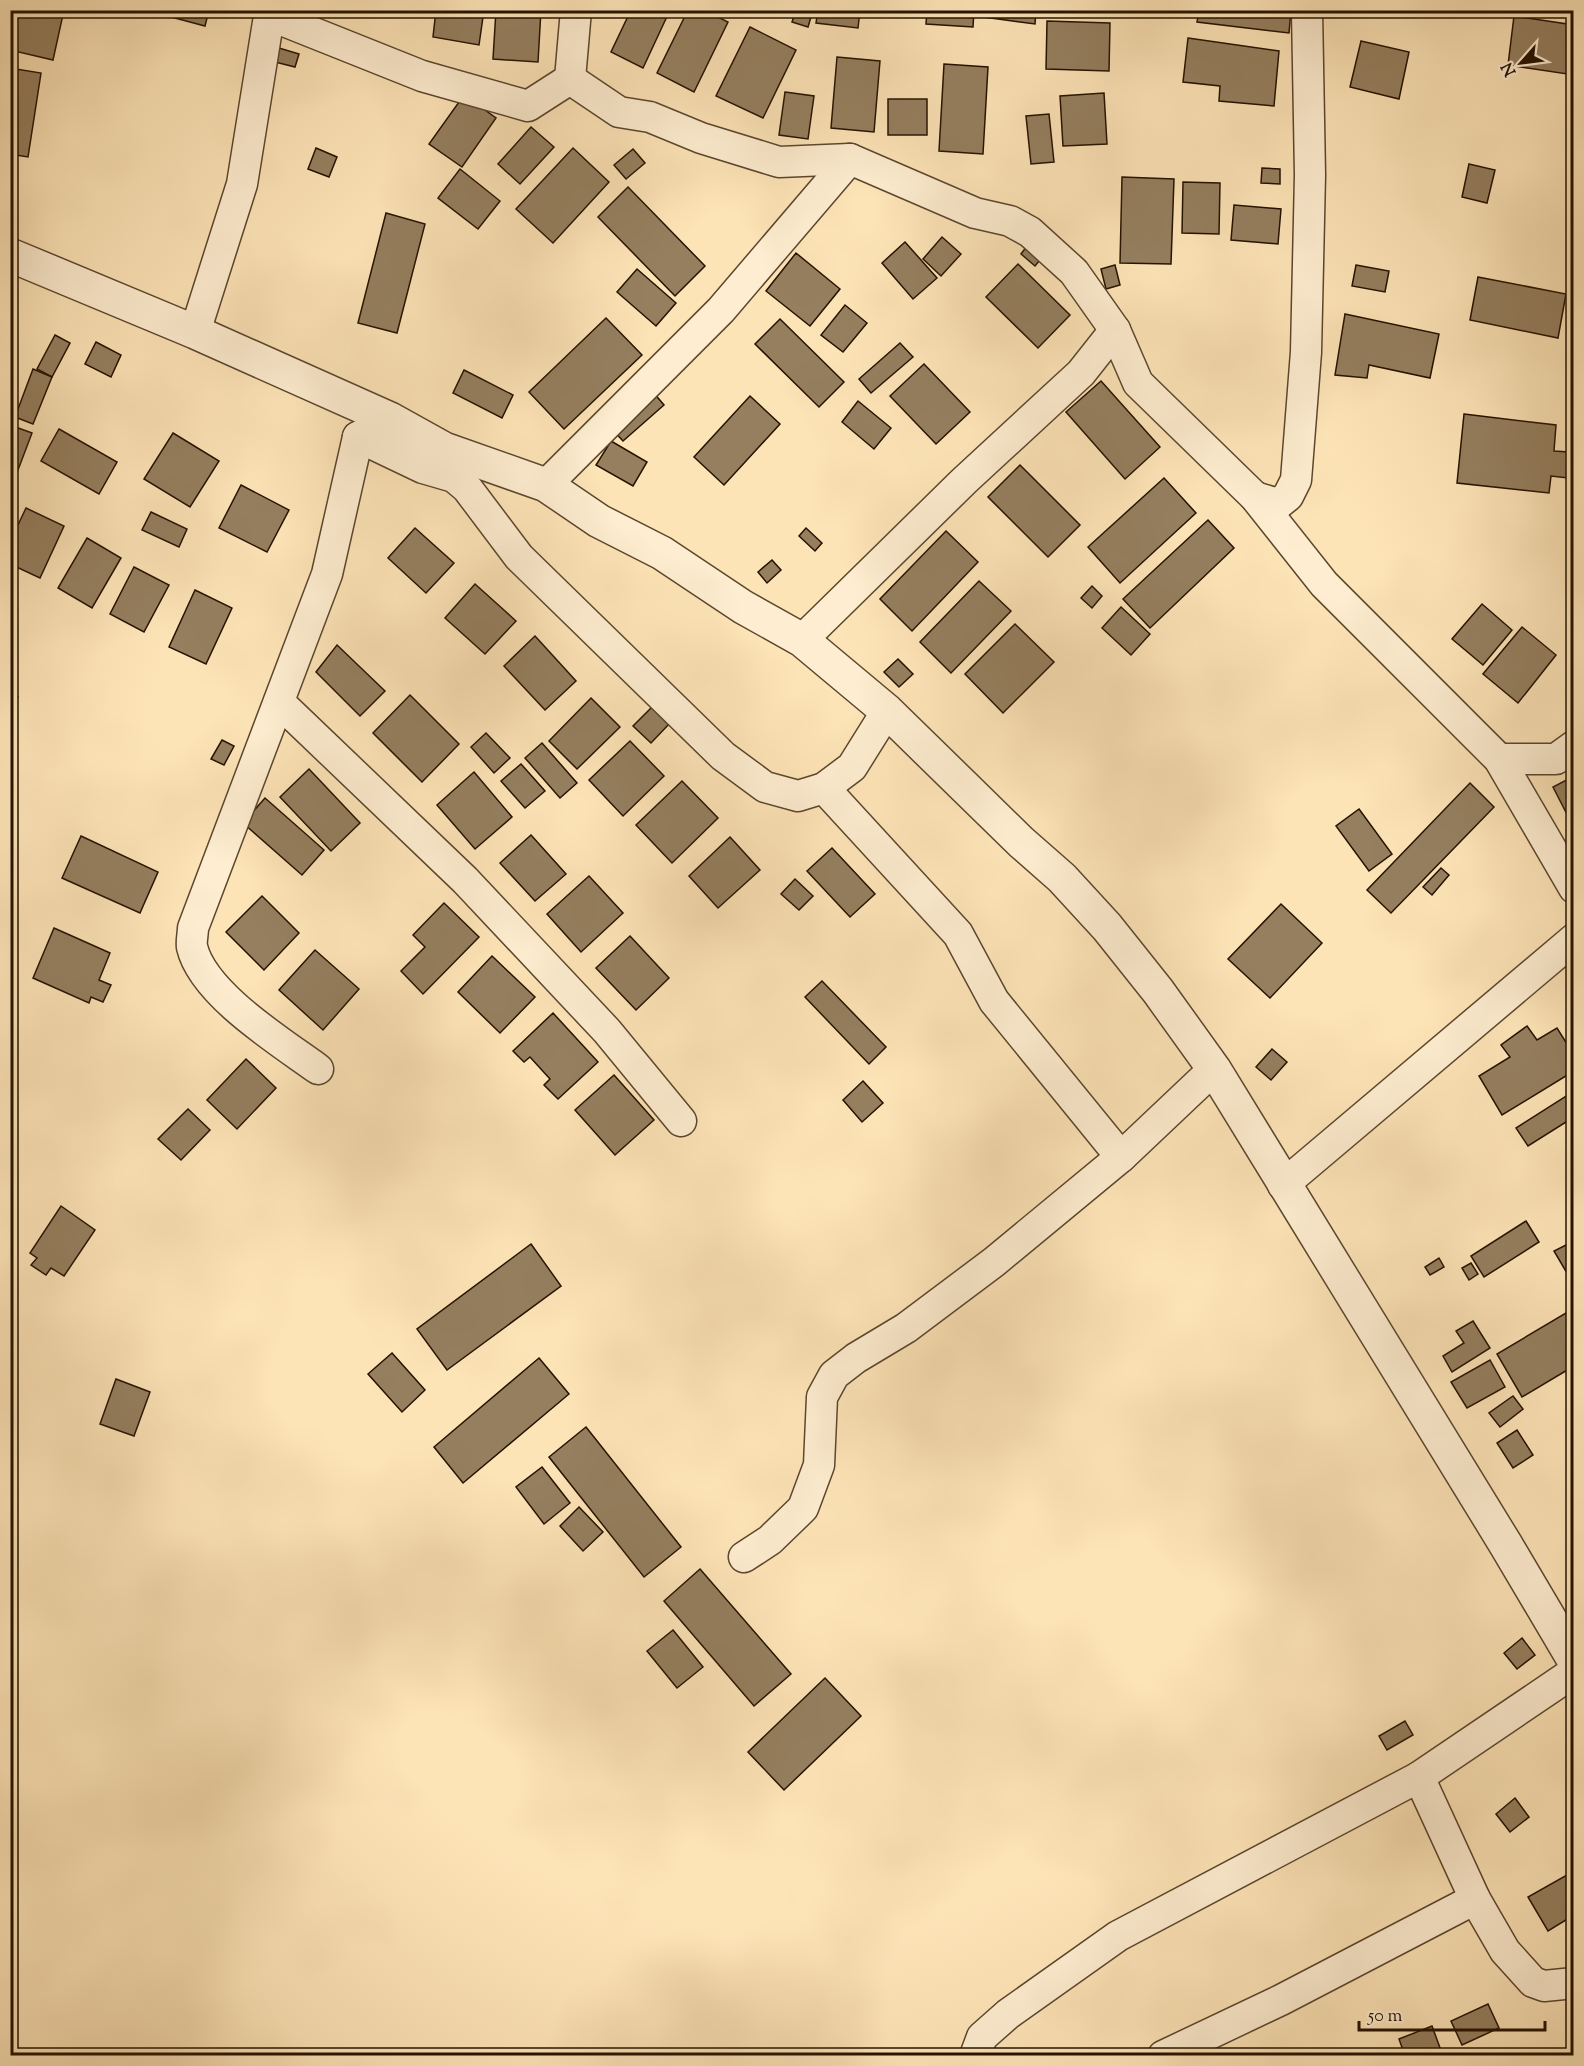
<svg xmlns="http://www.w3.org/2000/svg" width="1584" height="2066" viewBox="0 0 1584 2066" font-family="'Sorts Mill Goudy',serif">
  <rect width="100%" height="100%" fill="#fde4b7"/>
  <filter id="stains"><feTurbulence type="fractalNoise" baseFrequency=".00333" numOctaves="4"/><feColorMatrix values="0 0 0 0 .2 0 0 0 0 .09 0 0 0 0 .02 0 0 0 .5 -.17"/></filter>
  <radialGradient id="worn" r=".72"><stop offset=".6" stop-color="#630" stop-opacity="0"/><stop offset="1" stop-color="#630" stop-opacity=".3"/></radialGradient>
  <g fill="#957f5f" stroke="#251200" stroke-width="1.5">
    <path d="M 10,10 L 64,10 L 53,60 L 10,50 Z"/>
    <path d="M 145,10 L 209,10 L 205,26 Z"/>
    <path d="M 436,10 L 484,10 L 479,45 L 433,37 Z"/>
    <path d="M 496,10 L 541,10 L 538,62 L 493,59 Z"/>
    <path d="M 631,10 L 670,10 L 643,68 L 611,52 Z"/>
    <path d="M 688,10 L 704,10 L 728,22 L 694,92 L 657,73 Z"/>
    <path d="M 796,10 L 813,10 L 808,27 L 792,22 Z"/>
    <path d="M 818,10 L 860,10 L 858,28 L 816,23 Z"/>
    <path d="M 927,10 L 974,10 L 973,27 L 926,24 Z"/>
    <path d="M 985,10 L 1036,10 L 1035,24 L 984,17 Z"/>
    <path d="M 1051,10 L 1095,10 L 1094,17 Z"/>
    <path d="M 1199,10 L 1291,10 L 1289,33 L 1197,22 Z"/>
    <path d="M 1514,16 L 1574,25 L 1574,75 L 1508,65 Z"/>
    <path d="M 1047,21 L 1110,23 L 1109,71 L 1046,69 Z"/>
    <path d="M 750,27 L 796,50 L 763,118 L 716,96 Z"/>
    <path d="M 1188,38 L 1279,51 L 1274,106 L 1219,101 L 1220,86 L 1183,82 Z"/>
    <path d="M 1361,41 L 1409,52 L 1399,99 L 1350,87 Z"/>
    <path d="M 279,48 L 299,54 L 295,67 L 275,62 Z"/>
    <path d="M 837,57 L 880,61 L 874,132 L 831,128 Z"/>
    <path d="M 944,64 L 988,67 L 983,154 L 939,151 Z"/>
    <path d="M 10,68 L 41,73 L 28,157 L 10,154 Z"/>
    <path d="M 785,92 L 814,96 L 808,139 L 779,135 Z"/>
    <path d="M 1104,93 L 1107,144 L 1063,146 L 1060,96 Z"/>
    <path d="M 464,95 L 496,118 L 462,167 L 429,144 Z"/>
    <rect x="888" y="99" width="39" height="36"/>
    <path d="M 1049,114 L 1054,162 L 1031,164 L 1026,116 Z"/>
    <path d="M 531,127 L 554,147 L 520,184 L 498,164 Z"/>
    <path d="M 316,148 L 337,157 L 329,177 L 308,169 Z"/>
    <path d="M 573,148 L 609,182 L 553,243 L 516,209 Z"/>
    <path d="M 633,149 L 645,163 L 626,179 L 614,165 Z"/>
    <path d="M 1469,164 L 1495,170 L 1487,203 L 1462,197 Z"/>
    <path d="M 1262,168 L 1280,169 L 1280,184 L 1261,183 Z"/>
    <path d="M 460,169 L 500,201 L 478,229 L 438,198 Z"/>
    <path d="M 1122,177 L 1174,179 L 1171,264 L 1120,263 Z"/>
    <path d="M 1183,182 L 1220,183 L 1219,234 L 1182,233 Z"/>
    <path d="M 628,187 L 705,266 L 675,296 L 598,217 Z"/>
    <path d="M 1234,205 L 1281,209 L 1278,244 L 1231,240 Z"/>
    <path d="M 386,213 L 425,224 L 397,333 L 358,323 Z"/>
    <path d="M 942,237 L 961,254 L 941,276 L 923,259 Z"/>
    <path d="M 905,242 L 937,278 L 913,299 L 882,263 Z"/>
    <path d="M 1030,242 L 1044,255 L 1035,266 L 1021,254 Z"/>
    <path d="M 796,253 L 840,289 L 810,326 L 766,291 Z"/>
    <path d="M 1018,264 L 1070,315 L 1038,348 L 986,297 Z"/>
    <path d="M 1115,265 L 1120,285 L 1106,289 L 1101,269 Z"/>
    <path d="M 1356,265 L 1389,271 L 1385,292 L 1352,286 Z"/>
    <path d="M 637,269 L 676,303 L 656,326 L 617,292 Z"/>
    <path d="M 1478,277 L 1566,294 L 1558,338 L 1470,320 Z"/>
    <path d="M 845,305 L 867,323 L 843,352 L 821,335 Z"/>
    <path d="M 1345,314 L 1439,334 L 1430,378 L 1369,365 L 1367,378 L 1335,375 Z"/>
    <path d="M 606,318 L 642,355 L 564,429 L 529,392 Z"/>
    <path d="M 780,319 L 844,382 L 819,407 L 755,344 Z"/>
    <path d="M 55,335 L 70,343 L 52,377 L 37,369 Z"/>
    <path d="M 96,342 L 121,355 L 111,377 L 85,364 Z"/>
    <path d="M 900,343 L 913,357 L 871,393 L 859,379 Z"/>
    <path d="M 924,364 L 970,412 L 936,444 L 890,396 Z"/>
    <path d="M 33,369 L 52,377 L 33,424 L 15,417 Z"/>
    <path d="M 464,370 L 513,395 L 502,418 L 453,393 Z"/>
    <path d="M 1101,381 L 1160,447 L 1125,479 L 1066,412 Z"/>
    <path d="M 653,392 L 664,405 L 623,441 L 611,428 Z"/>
    <path d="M 750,396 L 780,424 L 724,485 L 694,457 Z"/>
    <path d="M 858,401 L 891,428 L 874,449 L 842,422 Z"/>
    <path d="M 1464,414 L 1556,425 L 1554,451 L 1569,452 L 1568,478 L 1551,476 L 1549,493 L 1457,483 Z"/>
    <path d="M 10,425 L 32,433 L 15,478 L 10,477 Z"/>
    <path d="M 59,429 L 117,462 L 99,494 L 41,461 Z"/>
    <path d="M 173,433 L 219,461 L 190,507 L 144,479 Z"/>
    <path d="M 611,441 L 647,462 L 633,486 L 596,465 Z"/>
    <path d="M 1020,465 L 1080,525 L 1048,557 L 988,497 Z"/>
    <path d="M 1164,478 L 1196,513 L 1120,583 L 1088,547 Z"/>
    <path d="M 241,485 L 289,510 L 267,552 L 219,528 Z"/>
    <path d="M 26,508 L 64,526 L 40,578 L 10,564 L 10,542 Z"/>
    <path d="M 151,512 L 187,529 L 179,547 L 142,530 Z"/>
    <path d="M 1208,520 L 1234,548 L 1150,628 L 1123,599 Z"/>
    <path d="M 415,528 L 454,563 L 426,593 L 388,558 Z"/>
    <path d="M 806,528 L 822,543 L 815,551 L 799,536 Z"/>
    <path d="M 946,531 L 978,562 L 912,631 L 880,599 Z"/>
    <path d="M 87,538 L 121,558 L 92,608 L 58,588 Z"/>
    <path d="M 772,560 L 781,570 L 767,583 L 758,572 Z"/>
    <path d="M 134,567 L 169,585 L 144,632 L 110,614 Z"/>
    <path d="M 979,581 L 1011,611 L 951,673 L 920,642 Z"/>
    <path d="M 475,584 L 516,621 L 485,654 L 445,618 Z"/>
    <path d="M 1092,586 L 1102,596 L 1092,608 L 1081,598 Z"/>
    <path d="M 195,590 L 232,608 L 206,664 L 169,647 Z"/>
    <path d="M 1482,604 L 1512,630 L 1483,665 L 1452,639 Z"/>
    <path d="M 1121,607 L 1150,634 L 1131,655 L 1102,628 Z"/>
    <path d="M 1015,624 L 1054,662 L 1003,713 L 965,674 Z"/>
    <path d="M 1522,627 L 1556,655 L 1518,703 L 1483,674 Z"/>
    <path d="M 535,636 L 576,681 L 545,710 L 504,666 Z"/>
    <path d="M 337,645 L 385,691 L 360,716 L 316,672 Z"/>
    <path d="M 898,659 L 913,674 L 899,687 L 884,672 Z"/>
    <path d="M 10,694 L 18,697 L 10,713 Z"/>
    <path d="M 410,695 L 459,744 L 422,782 L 373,733 Z"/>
    <path d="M 591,698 L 620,727 L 577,769 L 549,741 Z"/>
    <path d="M 653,706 L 670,723 L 651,743 L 633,726 Z"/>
    <path d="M 486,733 L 510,758 L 494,773 L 471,747 Z"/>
    <path d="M 222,740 L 234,746 L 224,765 L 211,759 Z"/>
    <path d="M 630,741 L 664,776 L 623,816 L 589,780 Z"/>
    <path d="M 542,743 L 577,783 L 560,798 L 525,758 Z"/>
    <path d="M 521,764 L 545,791 L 525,808 L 501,781 Z"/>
    <path d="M 309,769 L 360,823 L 331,851 L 280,797 Z"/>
    <path d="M 474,772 L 512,817 L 475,849 L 437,805 Z"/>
    <path d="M 1574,776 L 1574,824 L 1572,824 L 1553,787 Z"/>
    <path d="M 682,781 L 718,818 L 672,863 L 636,825 Z"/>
    <path d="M 1470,783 L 1494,807 L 1391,913 L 1367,890 Z"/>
    <path d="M 265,798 L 324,850 L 302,875 L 243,823 Z"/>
    <path d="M 1359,809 L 1392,854 L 1369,871 L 1336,826 Z"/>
    <path d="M 531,835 L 566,874 L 535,901 L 500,863 Z"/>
    <path d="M 81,836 L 158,872 L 140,913 L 62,878 Z"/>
    <path d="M 730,837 L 760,870 L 718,908 L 689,876 Z"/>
    <path d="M 832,848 L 875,894 L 850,917 L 807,871 Z"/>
    <path d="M 1441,868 L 1449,875 L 1432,895 L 1423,887 Z"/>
    <path d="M 589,876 L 623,913 L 581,952 L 547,914 Z"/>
    <path d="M 795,879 L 813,896 L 799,910 L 781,894 Z"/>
    <path d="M 262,896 L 299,933 L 264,970 L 226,932 Z"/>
    <path d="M 444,903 L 479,937 L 423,994 L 401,971 L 425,947 L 413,935 Z"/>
    <path d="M 1281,904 L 1322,943 L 1270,998 L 1228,959 Z"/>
    <path d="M 54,928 L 110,953 L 99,980 L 111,985 L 103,1002 L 91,997 L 89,1003 L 33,978 Z"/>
    <path d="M 630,936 L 669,978 L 636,1010 L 596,968 Z"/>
    <path d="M 315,950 L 359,989 L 323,1030 L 279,990 Z"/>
    <path d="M 492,956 L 535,997 L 500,1033 L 458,992 Z"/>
    <path d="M 822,981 L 886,1047 L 869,1064 L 805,997 Z"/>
    <path d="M 553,1013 L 598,1062 L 558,1099 L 544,1085 L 550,1079 L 530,1057 L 524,1062 L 513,1051 Z"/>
    <path d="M 1527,1026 L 1537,1040 L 1557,1028 L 1574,1055 L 1574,1071 L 1502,1115 L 1479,1076 L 1510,1057 L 1501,1045 Z"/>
    <path d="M 1272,1049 L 1287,1062 L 1271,1080 L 1256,1067 Z"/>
    <path d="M 246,1059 L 276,1088 L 237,1129 L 207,1100 Z"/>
    <path d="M 614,1075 L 654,1120 L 615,1155 L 575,1110 Z"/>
    <path d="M 863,1081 L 883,1103 L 862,1122 L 843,1100 Z"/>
    <path d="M 1574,1091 L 1574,1117 L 1528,1146 L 1516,1128 Z"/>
    <path d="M 188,1109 L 210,1130 L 181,1160 L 158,1139 Z"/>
    <path d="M 61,1206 L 95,1230 L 64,1276 L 51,1268 L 46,1275 L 31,1265 L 37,1258 L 30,1253 Z"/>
    <path d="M 1526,1221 L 1539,1242 L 1484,1277 L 1471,1256 Z"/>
    <path d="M 1574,1241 L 1574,1285 L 1554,1251 Z"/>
    <path d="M 531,1244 L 561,1286 L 447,1370 L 417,1329 Z"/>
    <path d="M 1439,1258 L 1444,1267 L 1430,1275 L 1425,1267 Z"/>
    <path d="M 1471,1263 L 1478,1274 L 1469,1280 L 1462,1268 Z"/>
    <path d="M 1571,1310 L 1574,1315 L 1574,1366 L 1522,1397 L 1497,1354 Z"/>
    <path d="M 1473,1321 L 1490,1348 L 1452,1372 L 1443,1356 L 1464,1343 L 1456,1331 Z"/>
    <path d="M 392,1353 L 425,1390 L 402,1412 L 368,1374 Z"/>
    <path d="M 539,1358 L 569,1394 L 463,1483 L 434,1447 Z"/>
    <path d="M 1490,1360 L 1505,1387 L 1467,1408 L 1451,1382 Z"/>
    <path d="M 116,1379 L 150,1392 L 134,1436 L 100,1424 Z"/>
    <path d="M 1513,1396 L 1523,1409 L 1500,1427 L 1489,1413 Z"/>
    <path d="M 586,1427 L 681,1547 L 644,1577 L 549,1457 Z"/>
    <path d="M 1517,1430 L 1533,1455 L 1513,1468 L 1497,1443 Z"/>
    <path d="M 542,1467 L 570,1503 L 544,1524 L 516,1487 Z"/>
    <path d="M 579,1507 L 603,1532 L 583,1551 L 560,1526 Z"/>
    <path d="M 700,1569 L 791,1674 L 754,1706 L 664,1601 Z"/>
    <path d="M 673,1630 L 703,1667 L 677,1688 L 647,1651 Z"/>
    <path d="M 1522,1638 L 1535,1655 L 1517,1669 L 1504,1653 Z"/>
    <path d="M 825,1678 L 861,1716 L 784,1790 L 748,1752 Z"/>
    <path d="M 1405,1721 L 1413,1735 L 1387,1750 L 1379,1736 Z"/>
    <path d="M 1515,1798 L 1529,1817 L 1510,1832 L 1496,1814 Z"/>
    <path d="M 1574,1871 L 1574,1915 L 1548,1931 L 1528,1897 Z"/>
    <path d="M 1488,2004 L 1499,2028 L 1462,2045 L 1451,2021 Z"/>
    <path d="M 1432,2026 L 1443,2056 L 1405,2056 L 1399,2039 Z"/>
  </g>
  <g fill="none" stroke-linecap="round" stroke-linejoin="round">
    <defs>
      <g id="minor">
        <path d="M 269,15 L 422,76 L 528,106 L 570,79 L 619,112 L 650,117 L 701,138 L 779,162 L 850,159 L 975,213 L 1010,221 L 1030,232 L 1074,272 L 1115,330 L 1138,383 L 1255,497 L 1324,584 L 1499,759 L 1574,888"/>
        <path d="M 570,79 L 576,10"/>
        <path d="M 195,332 L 242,184 L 270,10"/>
        <path d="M 358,437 L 423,468 L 454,477 L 467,488 L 519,557 L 723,756 L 765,787 L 798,796 L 824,788 L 852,767 L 887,711"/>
        <path d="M 546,485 L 721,310 L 850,159"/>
        <path d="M 1255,497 L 1278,504 L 1288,496 L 1296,480 L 1306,352 L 1310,175 L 1307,10"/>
        <path d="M 802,640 L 964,481 L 1081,373 L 1115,330"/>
        <path d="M 279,702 L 465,880 L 607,1031 L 681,1121"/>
        <path d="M 1499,759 L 1556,759 L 1574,746"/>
        <path d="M 824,788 L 958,934 L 994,1001 L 1121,1157"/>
        <path d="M 318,1069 C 281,1042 203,994 192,947 C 191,941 193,934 193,928 L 327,574 L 358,437 L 390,419"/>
        <path d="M 1283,1185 L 1574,939"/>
        <path d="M 744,1557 L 770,1540 L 803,1508 L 819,1465 L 822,1397 L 834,1375 L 856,1358 L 906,1328 L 994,1262 L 1121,1157 L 1214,1069"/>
        <path d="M 1419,1777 L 1475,1899 L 1505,1951 L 1533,1982 L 1544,1986 L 1574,1983"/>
        <path d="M 975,2056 L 982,2037 L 1008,2014 L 1118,1936 L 1419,1777 L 1574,1672"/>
        <path d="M 1163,2056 L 1281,2000 L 1475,1899"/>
      </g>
      <path id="tertiary" d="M 10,255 L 195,332 L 390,419 L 444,449 L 546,485 L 599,521 L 662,553 L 743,607 L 802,640 L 887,711 L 1021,842 L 1062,878 L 1107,927 L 1158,991 L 1214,1069 L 1506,1545 L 1574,1660"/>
    </defs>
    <use href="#minor" stroke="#5b462e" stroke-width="33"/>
    <use href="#tertiary" stroke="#5b462e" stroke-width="36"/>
    <use href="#minor" stroke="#feedd0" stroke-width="30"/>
    <use href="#tertiary" stroke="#feedd0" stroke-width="33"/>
  </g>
  <rect width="1584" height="2066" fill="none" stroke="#fde4b7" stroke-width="36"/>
  <rect x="12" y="12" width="1560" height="2042" fill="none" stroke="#251200" stroke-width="3"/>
  <rect x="18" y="18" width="1548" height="2030" fill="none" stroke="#251200" stroke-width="1.5"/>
  <g transform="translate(1521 63) rotate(242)" stroke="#feedd0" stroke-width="4.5" paint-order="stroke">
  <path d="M0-4.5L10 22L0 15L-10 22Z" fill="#251200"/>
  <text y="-9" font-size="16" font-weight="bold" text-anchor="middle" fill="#251200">N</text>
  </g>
  <path d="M1359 2021v9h186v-9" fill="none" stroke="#251200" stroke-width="3"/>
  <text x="1368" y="2021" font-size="18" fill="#251200" stroke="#feedd0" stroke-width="4.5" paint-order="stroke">50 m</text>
  <rect width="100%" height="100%" filter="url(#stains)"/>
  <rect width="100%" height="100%" fill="url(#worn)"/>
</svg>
